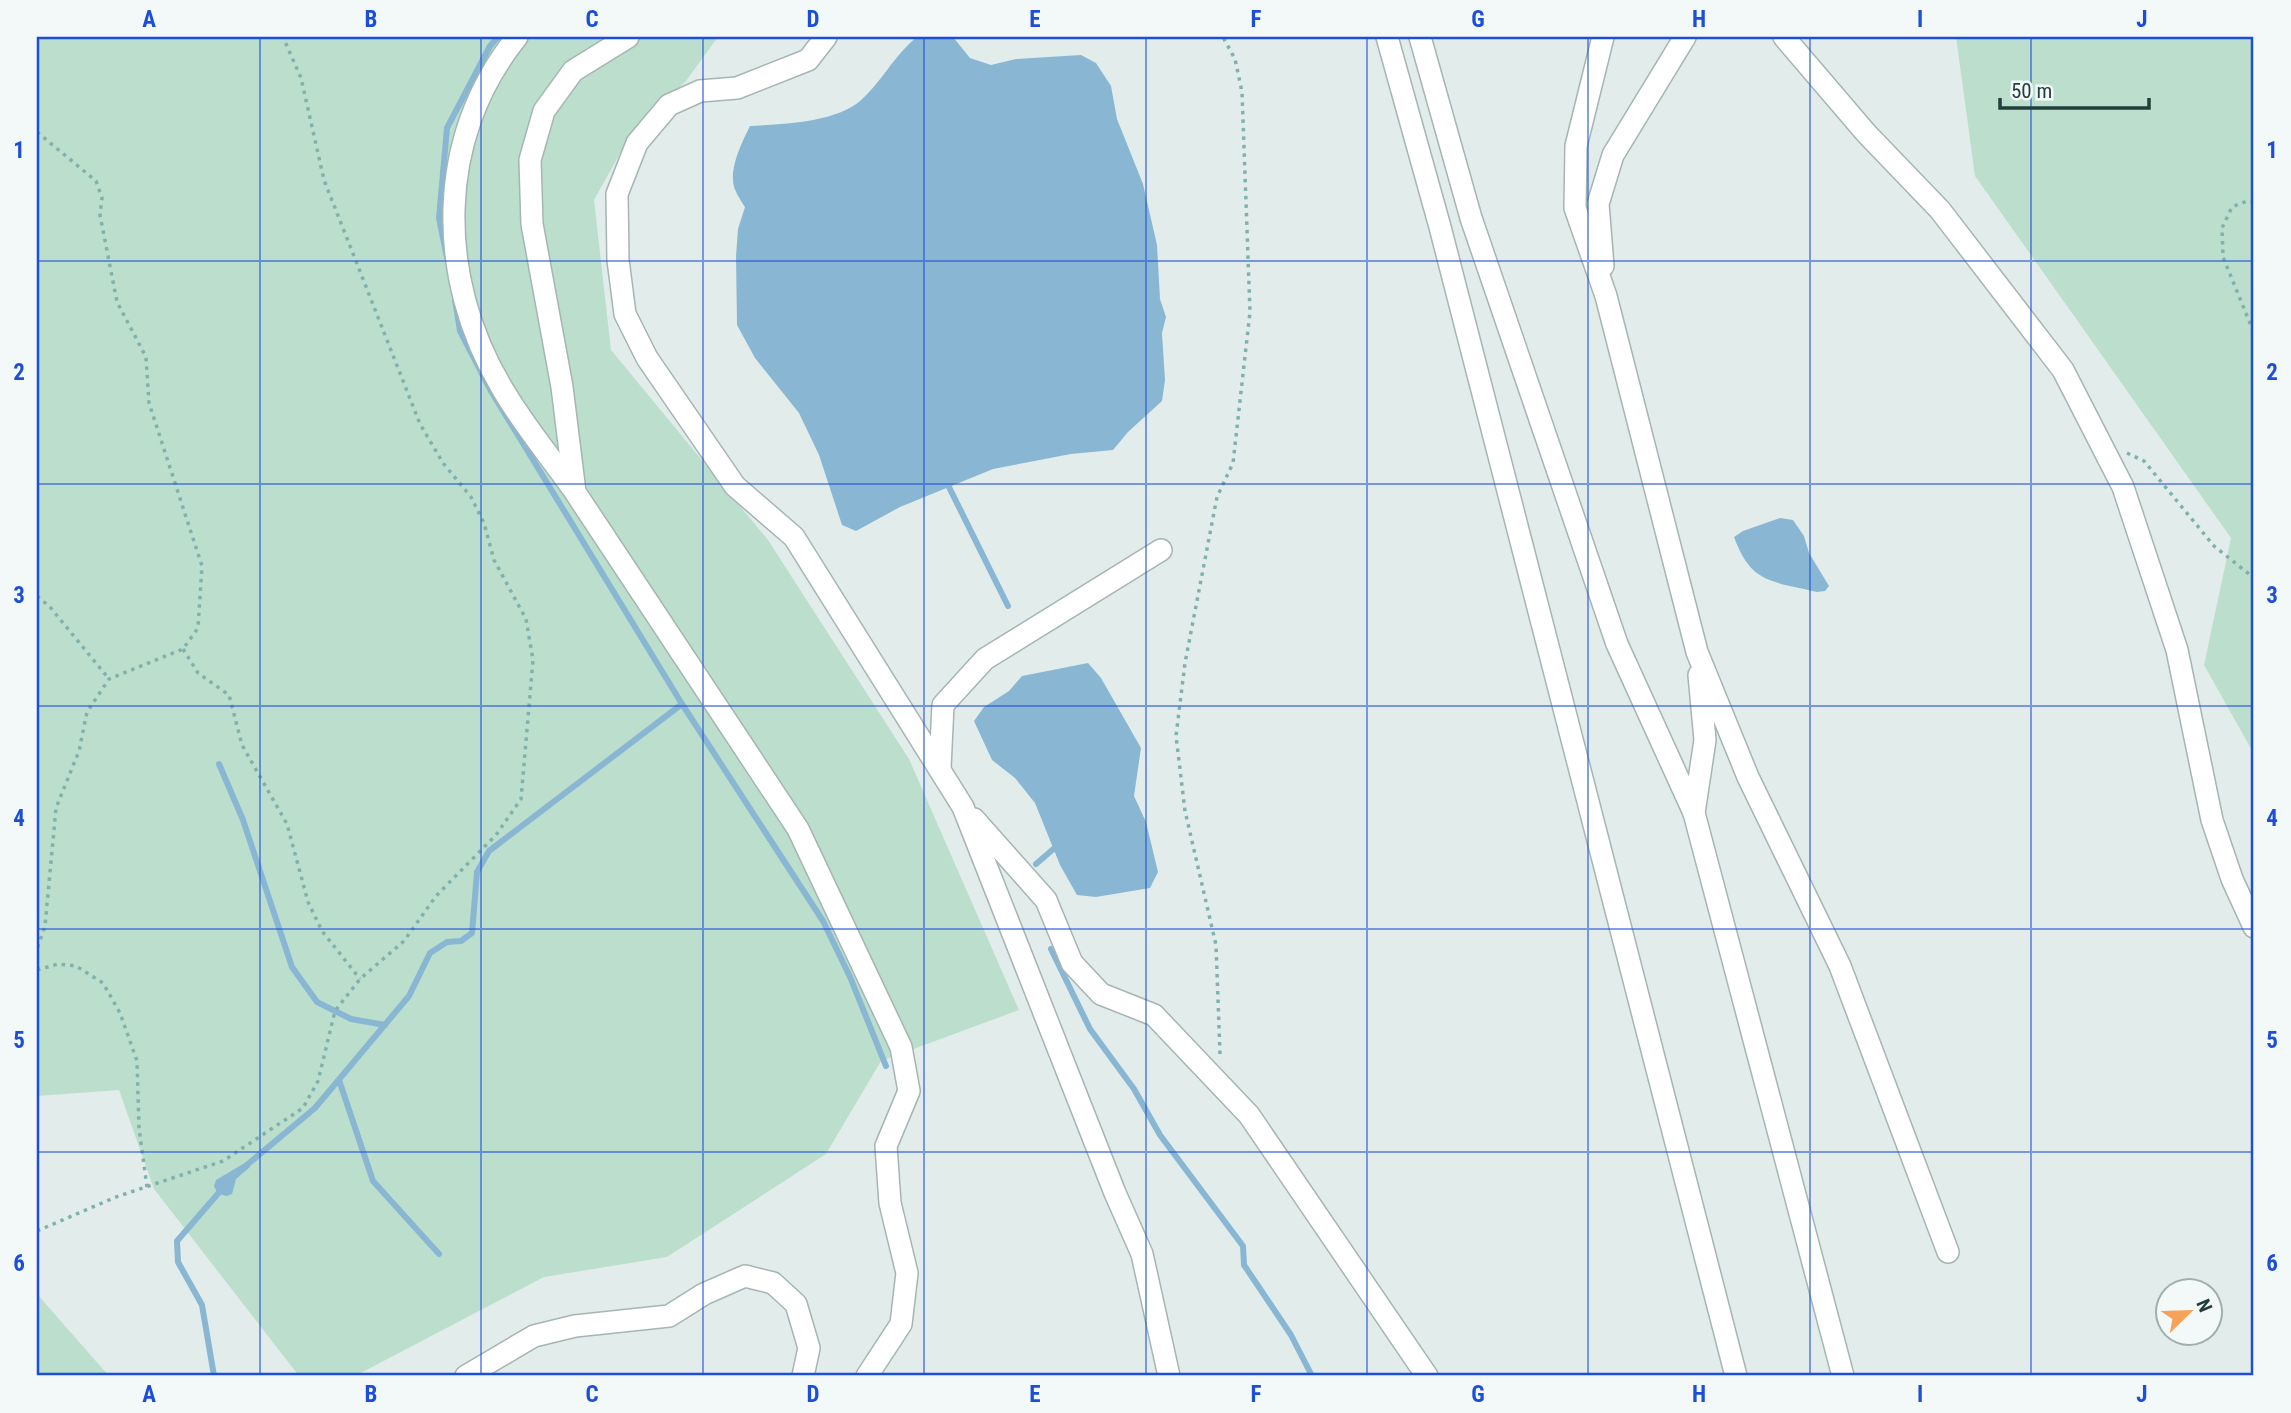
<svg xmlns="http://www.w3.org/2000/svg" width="2291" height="1413" viewBox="0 0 2291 1413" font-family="'Roboto Condensed',sans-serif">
  <rect width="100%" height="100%" fill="#e2edeb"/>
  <g fill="#bbdfcc">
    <path d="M 37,37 L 718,37 L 686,81 L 632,132 L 594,200 L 611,350 L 768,540 L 909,759 L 1019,1010 L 881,1061 L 826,1154 L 667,1257 L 544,1277 L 355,1376 L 299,1376 L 154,1189 L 119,1090 L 37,1096 Z"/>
    <path d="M 1956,37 L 2254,37 L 2254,754 L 2204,665 L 2231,538 L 1975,176 Z"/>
    <path d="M 37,1294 L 109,1376 L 37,1376 Z"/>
  </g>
  <g fill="#89b7d3">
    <path d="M 917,37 L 953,37 L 970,58 L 991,65 L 1016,59 L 1081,55 L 1096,63 L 1111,86 L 1117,119 L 1143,184 L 1157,245 L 1160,299 L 1166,317 L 1162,333 L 1165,380 L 1162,401 L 1128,432 L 1113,450 L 1071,454 L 993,469 L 900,507 L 856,531 L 842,525 L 819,455 L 799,413 L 755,358 L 737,325 L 736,256 L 738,229 L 745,207 C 741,201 736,193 734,187 C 729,168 742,142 750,126 C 782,124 834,123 860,101 C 882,82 894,55 917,37 Z"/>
    <path d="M 1780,518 L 1793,520 L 1804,536 L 1809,553 L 1829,586 L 1825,591 L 1817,592 C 1772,581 1751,584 1734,537 L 1743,531 Z"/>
    <path d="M 1088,663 L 1101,678 L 1141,748 L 1134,796 L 1146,822 L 1158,872 L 1150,888 L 1096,897 L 1077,895 L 1060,865 L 1035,803 L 1015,778 L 992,760 L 974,721 L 984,707 L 1009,691 L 1022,676 Z"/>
    <path d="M 248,1161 L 250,1167 L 236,1179 L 232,1194 L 227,1196 L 218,1194 L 214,1186 L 216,1180 Z"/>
  </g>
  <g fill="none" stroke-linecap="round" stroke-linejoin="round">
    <g stroke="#89b7d3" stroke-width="6">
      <path d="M 447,258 L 439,218 L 447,128 L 490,46 L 498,37"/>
      <path d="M 946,481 L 1008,606"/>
      <path d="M 682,704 L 823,921 L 850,977 L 886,1066"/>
      <path d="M 219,764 L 243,820 L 292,967 L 317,1002 L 351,1019 L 385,1025"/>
      <path d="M 1036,864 L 1058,845"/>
      <path d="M 1051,949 L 1090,1029 L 1134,1089 L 1160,1135 L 1243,1246 L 1244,1265 L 1291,1335 L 1312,1376"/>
      <path d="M 339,1080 L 373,1181 L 439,1254"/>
      <path d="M 242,1169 L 315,1108 L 409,996 L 430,953 L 447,942 L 461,941 L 472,933 L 477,872 L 489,851 L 682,704 L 491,391 L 460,331 L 455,300"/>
      <path d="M 214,1376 L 202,1305 L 178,1262 L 177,1241 L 222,1189"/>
    </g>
    <defs>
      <g id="minor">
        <path d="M 517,37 C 435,138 436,278 502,388 C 522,423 549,455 573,489"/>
        <path d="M 628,37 L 573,71 L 544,111 L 530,160 L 532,224 L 562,387 L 575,492 L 798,829 L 901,1047 L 909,1091 L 886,1146 L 890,1203 L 907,1273 L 901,1324 L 867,1376"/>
        <path d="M 826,37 L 808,60 L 737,88 L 700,91 L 669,105 L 637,143 L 617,194 L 618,260 L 625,314 L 647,358 L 735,486 L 794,537 L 963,807 L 1115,1193 L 1142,1254 L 1169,1376"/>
        <path d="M 1387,37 L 1440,227 L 1736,1376"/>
        <path d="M 1420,37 L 1471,218 L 1617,644 L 1694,813"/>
        <path d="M 1603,37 L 1576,146 L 1575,208 L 1606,296 L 1697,652 L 1748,777 L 1840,966 L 1948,1252"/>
        <path d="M 1784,37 L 1866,133 L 1940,210 L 2063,370 L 2123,487 L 2177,650 L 2212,820 L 2232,879 L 2254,927"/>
        <path d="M 1603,266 L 1598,204 L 1613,155 L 1685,37"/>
        <path d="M 1699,675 L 1705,740 L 1694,813 L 1843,1376"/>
        <path d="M 940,768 L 943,705 L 985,659 L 1161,550"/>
        <path d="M 974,819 L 1046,900 L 1072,963 L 1101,994 L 1154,1015 L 1249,1115 L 1427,1376"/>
        <path d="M 466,1376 L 534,1336 L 575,1326 L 669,1316 L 704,1294 L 745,1276 L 773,1283 L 796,1304 L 809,1348 L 803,1376"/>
      </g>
    </defs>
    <use href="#minor" stroke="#a5b5b3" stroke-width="24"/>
    <g stroke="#82b1ad" stroke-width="3.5" stroke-dasharray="3.5 5" stroke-linecap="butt">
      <path d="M 37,132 L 96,181 L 102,198 L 100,215 L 117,302 L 146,357 L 149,403 L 202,566 L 198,628 L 183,649 L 109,679 L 87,712 L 79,751 L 56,808 L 45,926 L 37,949"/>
      <path d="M 2254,202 L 2247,201 L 2232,207 L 2222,228 L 2223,257 L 2254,333"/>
      <path d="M 2127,453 L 2144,461 L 2214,546 L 2254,578"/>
      <path d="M 37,596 L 50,607 L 109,679"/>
      <path d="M 183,649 L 198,673 L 229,695 L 242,745 L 287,824 L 308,902 L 322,931 L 360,979"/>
      <path d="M 37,970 L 58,964 L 76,966 L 103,983 L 120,1013 L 137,1061 L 139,1128 L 147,1187"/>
      <path d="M 1220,1054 L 1216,945 L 1185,811 L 1176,736 L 1185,663 L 1217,497 L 1233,463 L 1250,312 L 1242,92 L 1235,59 L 1223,37"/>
      <path d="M 37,1231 L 116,1197 L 223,1161 L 303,1108 L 318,1081 L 335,1011 L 360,979 L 404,941 L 436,896 L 496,835 L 521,799 L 533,660 L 526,619 L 494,560 L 484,523 L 471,497 L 443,463 L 420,424 L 324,180 L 301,78 L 283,37"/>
    </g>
    <use href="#minor" stroke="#fff" stroke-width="21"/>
  </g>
  <path fill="none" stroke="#1d4ed8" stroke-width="2" stroke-opacity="0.55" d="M 260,37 L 260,1376M 481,37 L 481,1376M 703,37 L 703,1376M 924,37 L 924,1376M 1146,37 L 1146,1376M 1367,37 L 1367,1376M 1588,37 L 1588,1376M 1810,37 L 1810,1376M 2031,37 L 2031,1376M 37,261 L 2254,261M 37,484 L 2254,484M 37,706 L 2254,706M 37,929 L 2254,929M 37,1152 L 2254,1152"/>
  <rect width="2291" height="1413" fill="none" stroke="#f3f9f8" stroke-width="77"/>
  <g transform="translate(2189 1312) rotate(67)"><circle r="33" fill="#f3f9f8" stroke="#9fafad" stroke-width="2"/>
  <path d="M0-5L12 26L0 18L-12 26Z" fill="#f6a258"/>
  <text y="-10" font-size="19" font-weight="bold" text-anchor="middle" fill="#223f3d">N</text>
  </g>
  <path d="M2000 98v10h149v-10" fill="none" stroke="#223f3d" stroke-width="3.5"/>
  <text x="2011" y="98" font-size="21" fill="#223f3d" stroke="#f3f9f8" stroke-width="5" paint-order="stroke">50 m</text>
  <rect x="38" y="38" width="2214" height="1336" fill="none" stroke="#1d4ed8" stroke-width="2.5"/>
  <g font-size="23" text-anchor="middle" font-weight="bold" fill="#1d4ed8">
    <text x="149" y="27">A</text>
    <text x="371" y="27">B</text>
    <text x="592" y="27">C</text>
    <text x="813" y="27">D</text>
    <text x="1035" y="27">E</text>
    <text x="1256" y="27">F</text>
    <text x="1478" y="27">G</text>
    <text x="1699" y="27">H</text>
    <text x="1920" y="27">I</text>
    <text x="2142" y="27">J</text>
    <text x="19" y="158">1</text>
    <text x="2272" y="158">1</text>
    <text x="19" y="380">2</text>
    <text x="2272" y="380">2</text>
    <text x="19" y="603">3</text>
    <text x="2272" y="603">3</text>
    <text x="19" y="826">4</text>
    <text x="2272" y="826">4</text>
    <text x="19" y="1048">5</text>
    <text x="2272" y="1048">5</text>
    <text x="19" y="1271">6</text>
    <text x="2272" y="1271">6</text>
    <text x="149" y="1402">A</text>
    <text x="371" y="1402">B</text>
    <text x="592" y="1402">C</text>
    <text x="813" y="1402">D</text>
    <text x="1035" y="1402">E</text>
    <text x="1256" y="1402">F</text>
    <text x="1478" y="1402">G</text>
    <text x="1699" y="1402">H</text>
    <text x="1920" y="1402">I</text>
    <text x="2142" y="1402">J</text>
  </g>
</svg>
